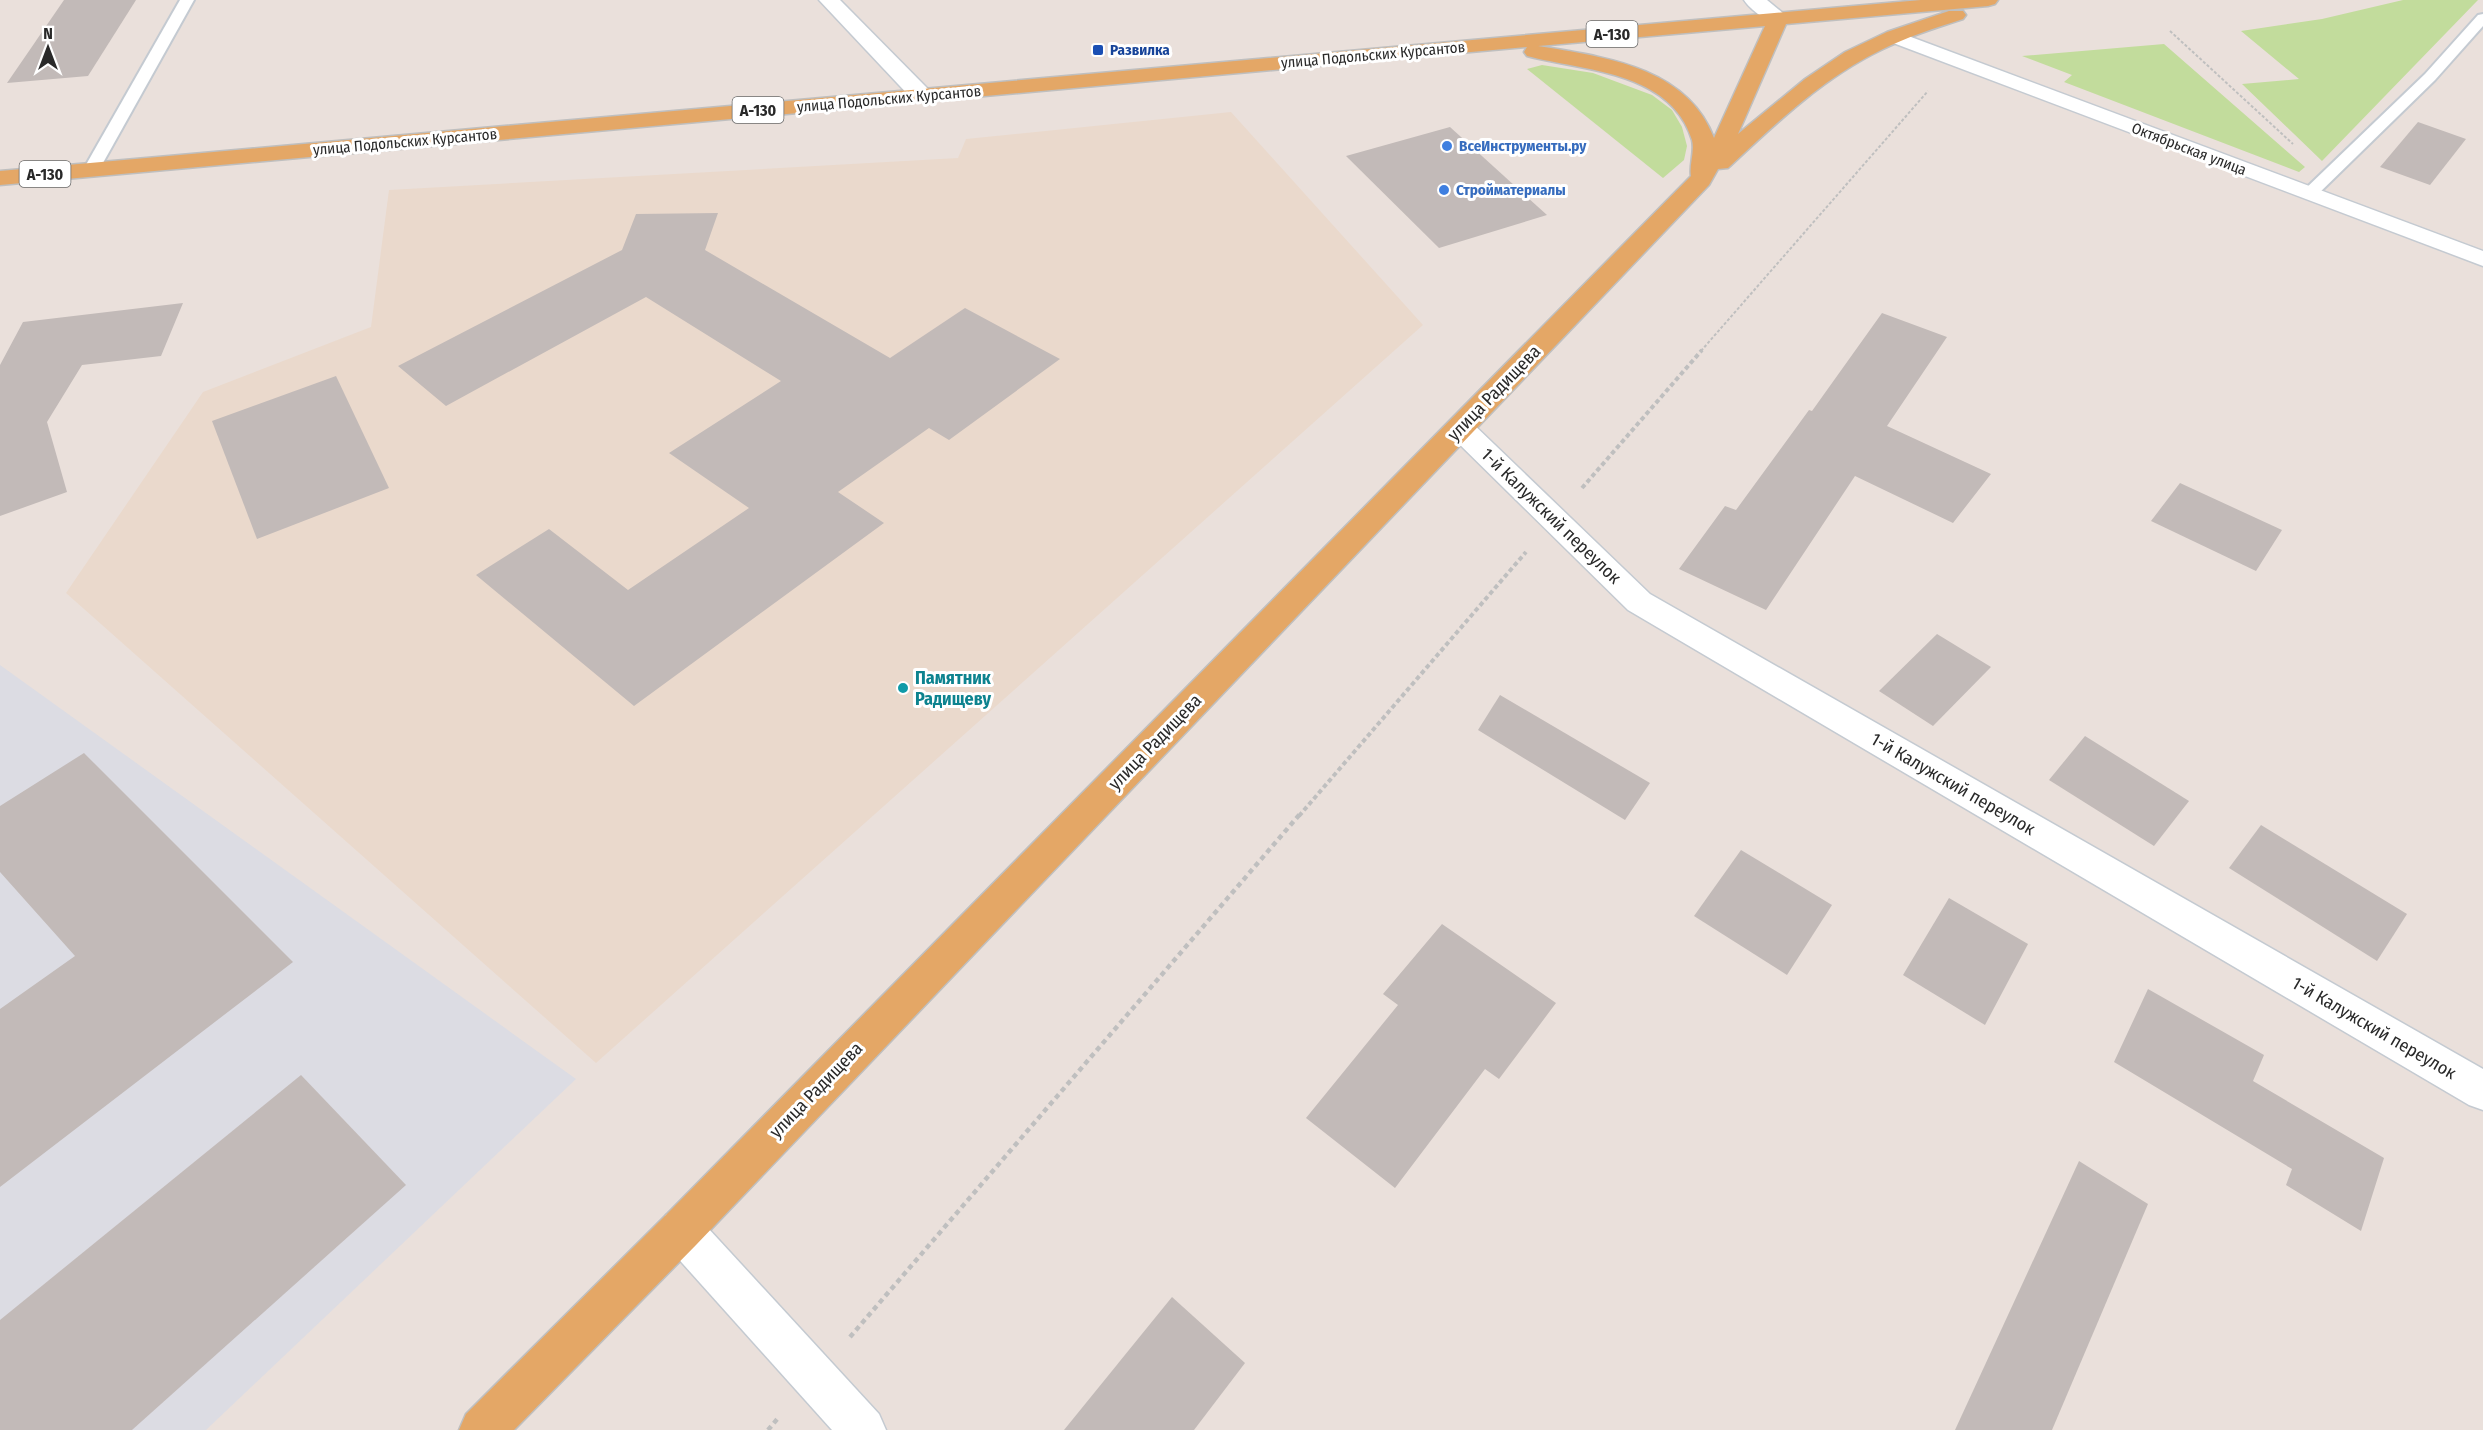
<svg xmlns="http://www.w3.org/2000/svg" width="2483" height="1430" viewBox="0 0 2483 1430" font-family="'Fira Sans Condensed',sans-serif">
  <rect width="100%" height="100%" fill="#eae0db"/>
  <path fill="#dcdce3" d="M 0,665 L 576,1079 L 206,1430 L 0,1430 Z"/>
  <path fill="#ead9cc" d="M 1231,112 L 1423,325 L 596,1063 L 66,593 L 203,392 L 371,327 L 389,190 L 958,158 L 966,139 Z"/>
  <g fill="#c2dc9c">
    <path d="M 2403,0 L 2478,0 L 2322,161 L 2242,84 L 2299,79 L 2241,31 L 2322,19 Z"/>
    <path d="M 2164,44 L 2305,167 L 2299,172 L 2064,82 L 2072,75 L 2022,56 Z"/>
    <path d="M 1542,65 L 1593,73 L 1652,95 L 1672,110 L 1682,127 L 1687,146 L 1684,160 L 1663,178 L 1527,69 Z"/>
  </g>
  <g fill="#c2bab8">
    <path d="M 64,0 L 136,0 L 88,76 L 7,83 Z"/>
    <path d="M 2418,122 L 2466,139 L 2430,185 L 2380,167 Z"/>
    <path d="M 1450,127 L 1547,215 L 1439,248 L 1346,156 Z"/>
    <path d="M 718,213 L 705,250 L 890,358 L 965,308 L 1060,359 L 949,440 L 929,428 L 838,492 L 884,523 L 634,706 L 476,575 L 549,529 L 628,590 L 749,508 L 669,453 L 781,381 L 646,297 L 446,406 L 398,366 L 622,250 L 636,214 Z"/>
    <path d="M 183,303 L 161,356 L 82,365 L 47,422 L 67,492 L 0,516 L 0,365 L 23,322 Z"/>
    <path d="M 1882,313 L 1947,337 L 1887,426 L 1991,474 L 1953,523 L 1855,476 L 1766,610 L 1679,569 L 1725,506 L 1736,510 L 1809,410 L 1812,411 Z"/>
    <path d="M 336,376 L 389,488 L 257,539 L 212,421 Z"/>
    <path d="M 2180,483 L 2282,530 L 2256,571 L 2151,521 Z"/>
    <path d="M 1937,634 L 1991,667 L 1933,726 L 1879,691 Z"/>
    <path d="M 1500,695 L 1650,783 L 1625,820 L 1478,730 Z"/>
    <path d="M 2085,736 L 2189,801 L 2154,846 L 2049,780 Z"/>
    <path d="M 84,753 L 293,962 L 0,1187 L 0,1009 L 75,956 L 0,872 L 0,806 Z"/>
    <path d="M 2261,825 L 2407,914 L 2377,961 L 2229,868 Z"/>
    <path d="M 1741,850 L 1832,905 L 1787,975 L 1694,916 Z"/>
    <path d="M 1949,898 L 2028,944 L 1985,1025 L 1903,975 Z"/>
    <path d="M 1442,924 L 1556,1003 L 1499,1079 L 1485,1069 L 1395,1188 L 1306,1118 L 1398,1005 L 1383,994 Z"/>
    <path d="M 2148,989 L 2264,1055 L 2253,1081 L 2384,1158 L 2361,1231 L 2286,1185 L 2292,1169 L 2114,1062 Z"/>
    <path d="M 301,1075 L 406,1185 L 132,1430 L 0,1430 L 0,1320 Z"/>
    <path d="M 2079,1161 L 2148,1204 L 2052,1430 L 1955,1430 Z"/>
    <path d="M 1172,1297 L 1245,1363 L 1194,1430 L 1064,1430 Z"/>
  </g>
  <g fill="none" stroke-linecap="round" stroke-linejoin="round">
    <defs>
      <g id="lane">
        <path d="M 180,0 L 194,0 L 99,170 L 97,173 L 85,173 L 83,170 Z"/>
        <path d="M 2483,14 L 2483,26 L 2435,80 L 2315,197 L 2303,197 L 2301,194 L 2303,191 L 2425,74 L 2478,15 Z"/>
      </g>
      <g id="street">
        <path d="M 819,0 L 840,0 L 930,91 L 933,96 L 930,101 L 914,101 Z"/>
        <path d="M 1895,31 L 2483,251 L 2483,266 L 1888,41 L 1885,37 L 1888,33 Z"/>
        <path d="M 1460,419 L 1470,421 L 1650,594 L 2483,1069 L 2483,1110 L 2469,1105 L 1628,610 L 1450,435 L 1446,428 L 1450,421 Z"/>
        <path d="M 681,1209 L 696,1215 L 879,1414 L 886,1430 L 832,1430 L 666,1245 L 660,1230 L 666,1215 Z"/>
      </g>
      <path id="secondary" d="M 1744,0 L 1767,0 L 1789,18 L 1786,22 C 1772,26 1752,12 1744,0 Z"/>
      <path id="primary" d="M 1921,0 L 1998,0 L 1995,4 L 1988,6 L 1786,24 L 1738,134 L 1805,79 L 1845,52 L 1887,32 L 1949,11 L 1963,11 L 1966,15 L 1963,19 C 1935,28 1907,37 1881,50 C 1823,78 1775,124 1728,168 L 1718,169 L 1709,185 L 696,1245 L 514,1430 L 459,1430 L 466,1414 L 666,1215 L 1691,176 C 1689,165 1695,151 1692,140 C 1671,71 1584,71 1527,56 L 1524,52 L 1527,47 L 0,185 L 0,171 ZM 1765,26 L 1714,138 C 1687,67 1605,57 1538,46 Z"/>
    </defs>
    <use href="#lane" stroke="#c4cad1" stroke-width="4"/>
    <use href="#street" stroke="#c4cad1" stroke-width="3"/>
    <use href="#secondary" stroke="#c4cad1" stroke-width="3"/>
    <use href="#primary" stroke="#bfbfbf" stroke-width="3"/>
    <g stroke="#bfbfbf" stroke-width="2" stroke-dasharray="3 2" stroke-linecap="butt">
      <path d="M 2170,31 L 2293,144"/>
      <path d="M 1701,351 L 1928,91"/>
    </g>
    <g stroke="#bfbfbf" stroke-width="4" stroke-dasharray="4.5 3" stroke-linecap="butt">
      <path d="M 1582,488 L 1702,350"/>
      <path d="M 1299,816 L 1526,552"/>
    </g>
    <g stroke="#bfbfbf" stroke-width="4.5" stroke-dasharray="5 4" stroke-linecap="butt">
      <path d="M 850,1337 L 1300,814"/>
      <path d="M 768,1430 L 779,1417"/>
    </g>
    <use href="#lane" fill="#fff" fill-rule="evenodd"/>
    <use href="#street" fill="#fff" fill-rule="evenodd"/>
    <use href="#secondary" fill="#fff" fill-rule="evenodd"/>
    <use href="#primary" fill="#e4a766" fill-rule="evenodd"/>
  </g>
  <rect fill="#1a4fb4" stroke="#fff" stroke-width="2" x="1092" y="44" width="12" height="12" rx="3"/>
  <g fill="#3f7fe0" stroke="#fff" stroke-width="2">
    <circle cx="1447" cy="146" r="6"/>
    <circle cx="1444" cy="190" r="6"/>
  </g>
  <circle fill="#0f9aa8" stroke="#fff" stroke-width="2" cx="903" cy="688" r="6"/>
  <g text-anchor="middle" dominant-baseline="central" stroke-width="6" stroke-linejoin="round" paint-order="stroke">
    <g font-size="15" font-weight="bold" fill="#164399" stroke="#fff" text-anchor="start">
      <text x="1110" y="50">Развилка</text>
    </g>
    <g font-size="15" fill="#292929" stroke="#fff">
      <text transform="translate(1373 55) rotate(-5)">улица Подольских Курсантов</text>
      <text transform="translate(889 99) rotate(-5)">улица Подольских Курсантов</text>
      <text transform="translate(405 142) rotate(-5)">улица Подольских Курсантов</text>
      <text transform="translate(2189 149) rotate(21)">Октябрьская улица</text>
    </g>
    <g font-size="15" font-weight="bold" fill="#366cbe" stroke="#fff" text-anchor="start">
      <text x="1459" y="146">ВсеИнструменты.ру</text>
      <text x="1456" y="190">Стройматериалы</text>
    </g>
    <g fill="#fff" stroke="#696969" stroke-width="1.5">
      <rect x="1586.5" y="21" width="51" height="26" rx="4.5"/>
      <rect x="732.5" y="97" width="51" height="26" rx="4.5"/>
      <rect x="19.5" y="161" width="51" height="26" rx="4.5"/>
    </g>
    <g font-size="16" font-weight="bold" fill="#292929">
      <text x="1612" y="34">А-130</text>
      <text x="758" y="110">А-130</text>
      <text x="45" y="174">А-130</text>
    </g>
    <g font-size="18" fill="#292929" stroke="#fff">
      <text transform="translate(1494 393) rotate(-46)">улица Радищева</text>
      <text transform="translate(1551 516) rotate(44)">1-й Калужский переулок</text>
      <text transform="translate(1155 742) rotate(-46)">улица Радищева</text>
      <text transform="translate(1953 784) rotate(30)">1-й Калужский переулок</text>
      <text transform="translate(2374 1028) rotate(30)">1-й Калужский переулок</text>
      <text transform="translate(816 1090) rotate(-46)">улица Радищева</text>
    </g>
    <g font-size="18" font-weight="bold" fill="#0d838f" stroke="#fff" text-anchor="start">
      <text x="915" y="678">Памятник<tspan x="915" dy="21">Радищеву</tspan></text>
    </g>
  </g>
  <g transform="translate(48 48)" stroke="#ffffff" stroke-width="4.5" paint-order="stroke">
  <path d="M0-4.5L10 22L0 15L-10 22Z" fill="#292929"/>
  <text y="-9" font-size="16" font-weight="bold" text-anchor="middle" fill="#292929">N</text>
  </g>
</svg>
